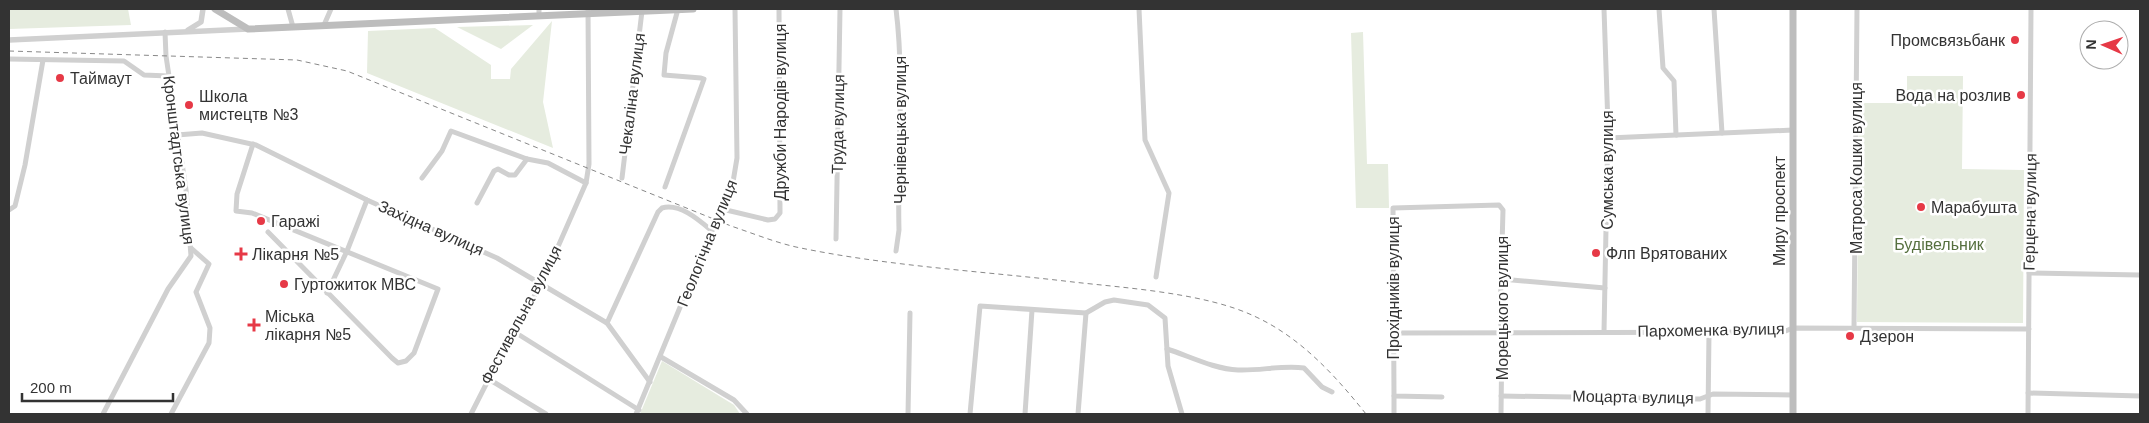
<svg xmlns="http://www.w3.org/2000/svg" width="2149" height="423" viewBox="0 0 2149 423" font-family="Arial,sans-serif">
  <rect width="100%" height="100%" fill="#fff"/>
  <g fill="#e6ecdf">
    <path d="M 9,9 L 128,9 L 131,25 L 9,29 Z"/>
    <path d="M 552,21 L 543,102 L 553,148 L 367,73 L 368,31 L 435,28 L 491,65 L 491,79 L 510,79 L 511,69 Z"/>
    <path d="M 533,25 L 501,49 L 457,27 Z"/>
    <path d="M 1363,32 L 1367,164 L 1388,164 L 1389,208 L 1356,208 L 1351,33 Z"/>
    <path d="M 1907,76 L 1963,76 L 1962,169 L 2024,170 L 2023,323 L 1857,322 L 1859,103 L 1907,103 Z"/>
    <path d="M 662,361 L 734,405 L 740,414 L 640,414 Z"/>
  </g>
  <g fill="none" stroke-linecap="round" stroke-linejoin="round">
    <g stroke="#d0d0d0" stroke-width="5">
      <path d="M 288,9 L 293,27"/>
      <path d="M 539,9 L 539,15"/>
      <path d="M 1139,9 L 1145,140 L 1169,193 L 1156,277"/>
      <path d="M 1604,9 L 1608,126 L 1604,332"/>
      <path d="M 1659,9 L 1663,68 L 1674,81 L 1676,135"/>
      <path d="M 1714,9 L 1722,133"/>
      <path d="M 324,25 L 331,9"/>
      <path d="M 9,59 L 124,61 L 144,75 L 168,76"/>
      <path d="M 177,135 L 202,133 L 256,145 L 367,200 L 497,258 L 607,323 L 650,382"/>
      <path d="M 1608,138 L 1793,130"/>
      <path d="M 253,144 L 237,194 L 236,211 L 252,213 L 438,289 L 414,353 L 406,361 L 398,363 L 392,358 L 268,232"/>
      <path d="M 422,178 L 442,151 L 451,131 L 527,159 L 548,163 L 586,183"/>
      <path d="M 622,178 L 642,11"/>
      <path d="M 665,187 L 704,79 L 701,78 L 664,75 L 666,53 L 678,9"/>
      <path d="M 477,203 L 494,171 L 498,169 L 509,175 L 515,175 L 527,159"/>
      <path d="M 722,209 L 768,220 L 775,219 L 780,213 L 779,9"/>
      <path d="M 9,210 L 15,206 L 25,165 L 43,60"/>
      <path d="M 836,239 L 840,9"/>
      <path d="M 896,251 L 899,230 C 897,157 905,82 896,9"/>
      <path d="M 2029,273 L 2140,275"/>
      <path d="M 1501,279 L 1605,288"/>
      <path d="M 327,293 L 347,251 L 367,200"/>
      <path d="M 607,323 L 658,212 L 662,208 C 680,203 699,220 712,231"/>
      <path d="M 1854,328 L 1857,9"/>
      <path d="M 513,331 L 639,410"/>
      <path d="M 1393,333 L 1783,332 L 1793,328 L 2029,329"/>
      <path d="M 1167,349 C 1189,356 1214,369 1238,370 C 1260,371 1282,365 1304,368 L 1322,387 L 1332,392"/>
      <path d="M 661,357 L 734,400 L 747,414"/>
      <path d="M 487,378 L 546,414"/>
      <path d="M 2028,393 L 2140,396"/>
      <path d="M 1394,396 L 1394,414"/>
      <path d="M 1501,396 L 1700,399 L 1713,394 L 1793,395"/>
      <path d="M 1442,397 L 1394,396 L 1393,208 L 1499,205 L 1503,210 L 1500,318 L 1502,332 L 1501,414"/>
      <path d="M 103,414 L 168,289 L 191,256 L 186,190 L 166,56 L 165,32"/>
      <path d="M 171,414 L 209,343 L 210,328 L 196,292 L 209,264 L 191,248"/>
      <path d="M 471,414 L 513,331 L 542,283 L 586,183 L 589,164 L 588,9"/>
      <path d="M 636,414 L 716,220 L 732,188 L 737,158 L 735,9"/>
      <path d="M 908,414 L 910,313"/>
      <path d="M 970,414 L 980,306 L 1086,313 L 1105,302 L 1114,300 L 1148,305 L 1165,318 L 1168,366 L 1182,414"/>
      <path d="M 1025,414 L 1032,310"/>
      <path d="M 1078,414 L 1086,313"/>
      <path d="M 1708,414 L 1709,333"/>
      <path d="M 2028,414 L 2031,9"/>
    </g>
    <g stroke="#d0d0d0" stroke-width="5.5">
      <path d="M 188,30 L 201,22 L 203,9"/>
      <path d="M 9,40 L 248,29"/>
    </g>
    <g stroke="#bdbdbd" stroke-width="7">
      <path d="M 215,9 L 248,29 L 693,9"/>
      <path d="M 1793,414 L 1793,9"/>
    </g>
    <path stroke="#888" stroke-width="1" stroke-dasharray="5 4" stroke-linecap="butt" d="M 9,51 L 297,60 L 347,71 L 731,226 C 752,233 774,242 796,247 C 886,266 981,271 1073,282 C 1126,288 1205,293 1254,316 C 1300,337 1334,374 1366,414"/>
  </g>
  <g fill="#e63946" stroke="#fff" stroke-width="2">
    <circle cx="2015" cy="40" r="5"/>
    <circle cx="60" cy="78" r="5"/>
    <circle cx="2021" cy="95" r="5"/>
    <circle cx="189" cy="105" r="5"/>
    <circle cx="1921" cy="207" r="5"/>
    <circle cx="261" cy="221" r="5"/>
    <circle cx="1596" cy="253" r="5"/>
    <path d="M238.5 246.5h5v5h5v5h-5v5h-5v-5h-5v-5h5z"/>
    <circle cx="284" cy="284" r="5"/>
    <path d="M251.5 317.5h5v5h5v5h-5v5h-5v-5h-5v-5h5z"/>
    <circle cx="1850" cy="336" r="5"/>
  </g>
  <g text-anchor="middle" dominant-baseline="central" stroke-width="5" stroke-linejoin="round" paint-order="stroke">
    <g font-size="16" fill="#333" stroke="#fff" text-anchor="start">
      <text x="2005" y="40" text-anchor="end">Промсвязьбанк</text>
      <text x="70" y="78">Таймаут</text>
      <text x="2011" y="95" text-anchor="end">Вода на розлив</text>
      <text x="199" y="96">Школа<tspan x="199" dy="18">мистецтв №3</tspan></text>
      <text x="1931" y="207">Марабушта</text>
      <text x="271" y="221">Гаражі</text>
      <text x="1606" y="253">Флп Врятованих</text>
      <text x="252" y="254">Лікарня №5</text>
      <text x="294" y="284">Гуртожиток МВС</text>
      <text x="265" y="316">Міська<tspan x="265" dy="18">лікарня №5</tspan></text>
      <text x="1860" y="336">Дзерон</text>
    </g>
    <g font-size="16" fill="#333" stroke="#fff">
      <text transform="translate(632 94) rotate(-83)">Чекаліна вулиця</text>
      <text transform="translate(780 112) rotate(-90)">Дружби Народів вулиця</text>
      <text transform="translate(838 124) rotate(-89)">Труда вулиця</text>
      <text transform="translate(900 130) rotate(-90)">Чернівецька вулиця</text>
      <text transform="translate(179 160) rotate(83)">Кронштадтська вулиця</text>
      <text transform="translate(1856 168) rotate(-90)">Матроса Кошки вулиця</text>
      <text transform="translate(1607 170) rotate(-90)">Сумська вулиця</text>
      <text transform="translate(1779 211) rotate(-90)">Миру проспект</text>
      <text transform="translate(2030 212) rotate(-89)">Герцена вулиця</text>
      <text transform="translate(431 228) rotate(24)">Західна вулиця</text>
      <text transform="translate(707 243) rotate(-68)">Геологічна вулиця</text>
      <text transform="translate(1393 288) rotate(-90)">Прохідників вулиця</text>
      <text transform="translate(1502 308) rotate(-90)">Морецького вулиця</text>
      <text transform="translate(521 315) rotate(-62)">Фестивальна вулиця</text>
      <text transform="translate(1711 330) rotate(-1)">Пархоменка вулиця</text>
      <text transform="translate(1633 397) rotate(1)">Моцарта вулиця</text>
    </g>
    <g font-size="16" fill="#56703f" stroke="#fff">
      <text x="1939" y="244">Будівельник</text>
    </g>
  </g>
  <rect width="2149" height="423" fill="none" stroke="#333333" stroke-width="20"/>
  <g transform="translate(2104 45) rotate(272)"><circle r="24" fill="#ffffff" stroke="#adadad"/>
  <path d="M0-4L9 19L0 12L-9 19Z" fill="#e63946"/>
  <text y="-8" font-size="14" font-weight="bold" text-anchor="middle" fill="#333333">N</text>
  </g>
  <path d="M22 393v8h151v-8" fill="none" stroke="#333333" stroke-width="2.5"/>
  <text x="30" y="393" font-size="15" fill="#333333" stroke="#ffffff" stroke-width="4" paint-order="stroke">200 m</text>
</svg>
